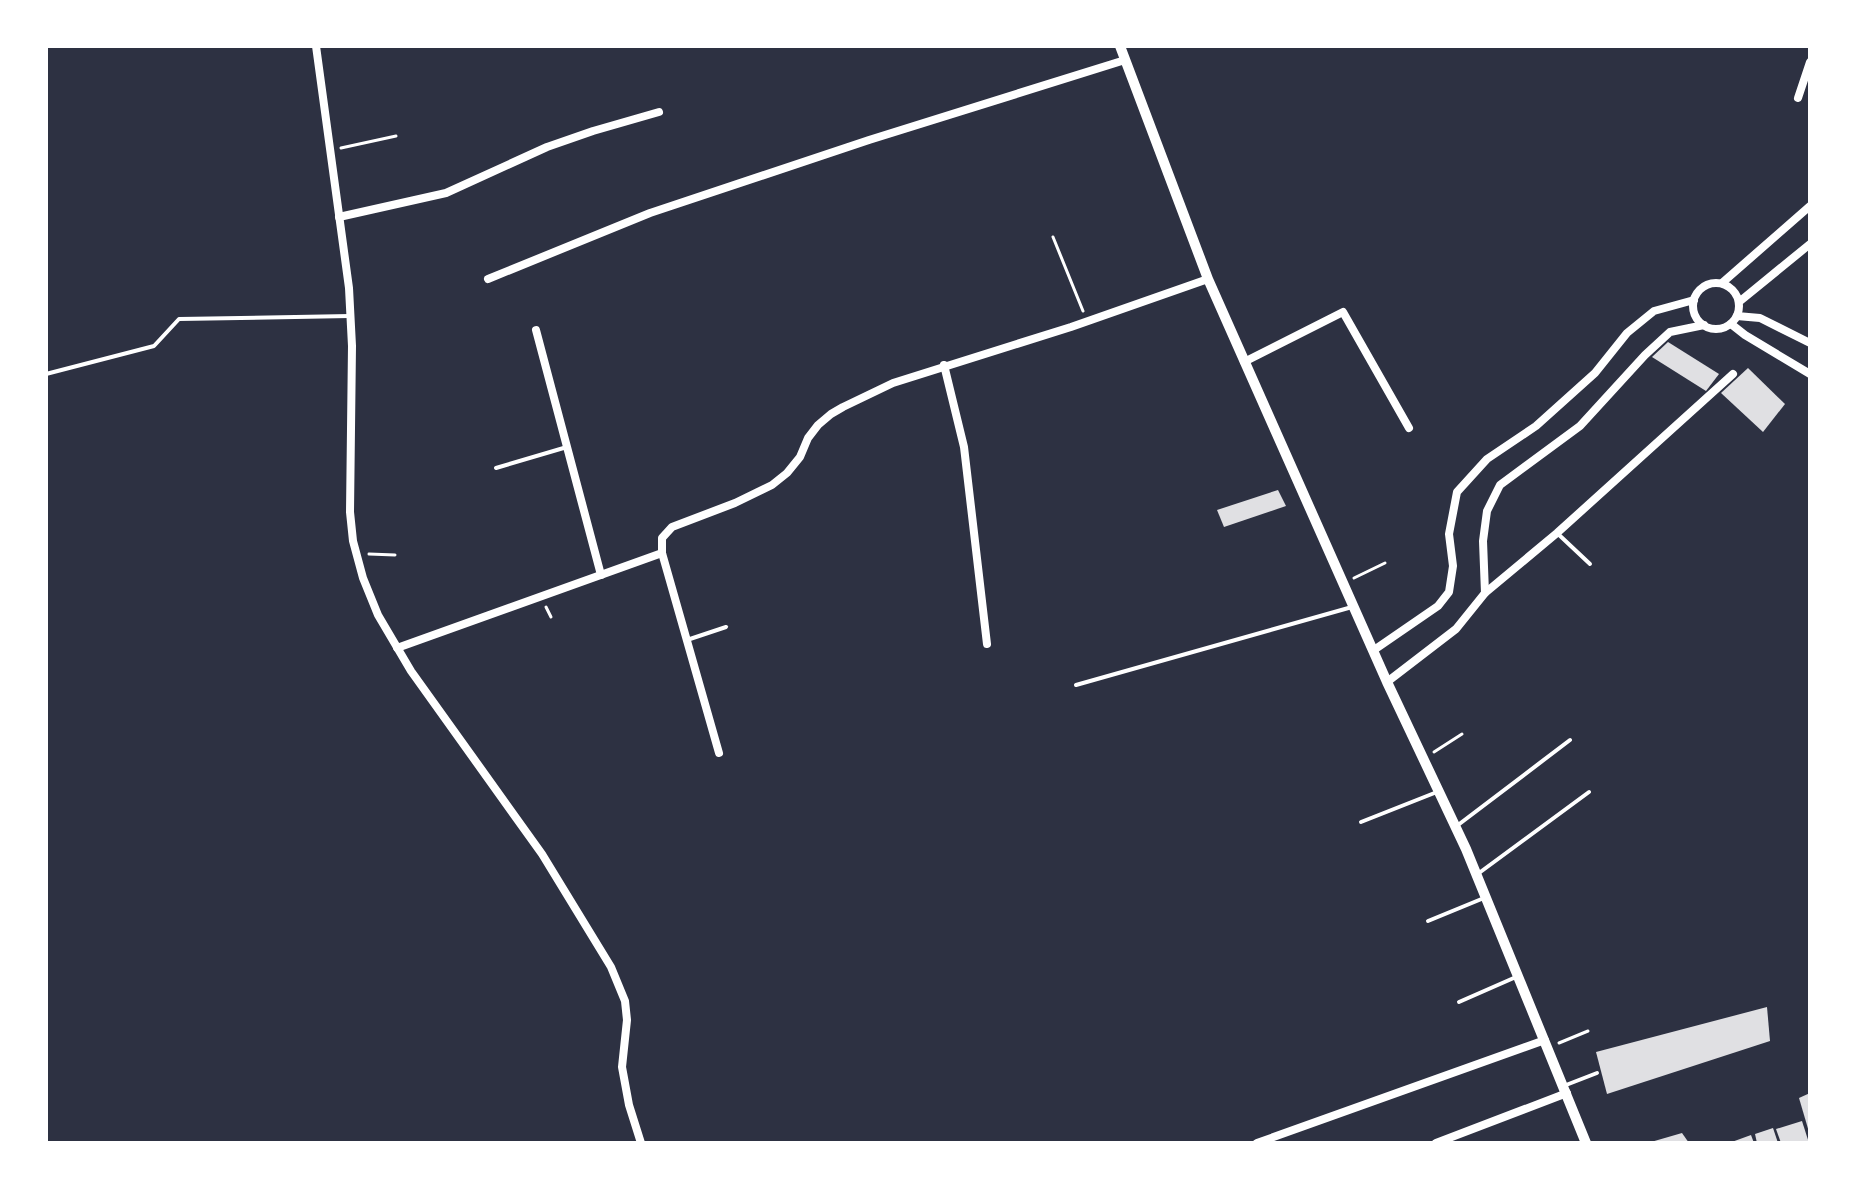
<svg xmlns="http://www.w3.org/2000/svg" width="1856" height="1189" viewBox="0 0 1856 1189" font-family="'Exo 2',sans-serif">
  <rect width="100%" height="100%" fill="#2d3142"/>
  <g fill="#e0e0e3">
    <path d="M 1668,342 L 1719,374 L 1706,391 L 1652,357 Z"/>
    <path d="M 1748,368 L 1785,404 L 1763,432 L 1721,393 Z"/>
    <path d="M 1278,490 L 1286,506 L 1224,527 L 1217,510 Z"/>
    <path d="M 1767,1007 L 1770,1041 L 1607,1094 L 1596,1052 Z"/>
    <path d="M 1810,1093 L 1810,1132 L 1809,1132 L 1799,1098 Z"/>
    <path d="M 1802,1121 L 1809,1143 L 1781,1143 L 1776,1129 Z"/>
    <path d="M 1773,1128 L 1778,1143 L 1757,1143 L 1755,1134 Z"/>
    <path d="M 1682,1133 L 1689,1143 L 1651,1143 L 1651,1142 Z"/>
    <path d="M 1751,1135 L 1754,1143 L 1729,1143 Z"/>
  </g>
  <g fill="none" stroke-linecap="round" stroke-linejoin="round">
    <g stroke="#fff" stroke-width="3">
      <path d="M 341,148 L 396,136"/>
      <path d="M 1053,237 L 1083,311"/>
      <path d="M 369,554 L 395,555"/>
      <path d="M 1354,578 L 1385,563"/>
      <path d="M 546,607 L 551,617"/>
      <path d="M 1434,752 L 1462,734"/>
      <path d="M 1559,1043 L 1588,1031"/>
    </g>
    <g stroke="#fff" stroke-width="4">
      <path d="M 46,374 L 154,346 L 179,319 L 350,316"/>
      <path d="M 496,468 L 567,447"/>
      <path d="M 1557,533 L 1590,564"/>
      <path d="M 687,640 L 726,627"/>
      <path d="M 1076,685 L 1352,607"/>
      <path d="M 1361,822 L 1437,792"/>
      <path d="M 1458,825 L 1570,740"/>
      <path d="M 1479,873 L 1589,792"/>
      <path d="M 1428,921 L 1484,898"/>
      <path d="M 1459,1002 L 1516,977"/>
      <path d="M 1566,1085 L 1597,1073"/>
    </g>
    <g stroke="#fff" stroke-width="8">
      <path d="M 316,46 L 349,288 L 352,346 L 350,512 L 353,541 L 363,578 L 378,615 L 411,671 L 542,854 L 611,967 L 625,1001 L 627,1020 L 622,1067 L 629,1105 L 641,1143"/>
      <path d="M 1798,98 L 1810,62"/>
      <path d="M 339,217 L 446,193 L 547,147 L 593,131 L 659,112"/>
      <path d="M 488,279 L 650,213 L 869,140 L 1125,60"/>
      <circle cx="1716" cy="306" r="23"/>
      <path d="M 1722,283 L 1810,206"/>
      <path d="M 1739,302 L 1810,244"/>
      <path d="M 1737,316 L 1760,318 L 1810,343"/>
      <path d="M 1731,324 L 1745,335 L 1810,374"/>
      <path d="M 536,330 L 601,575"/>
      <path d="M 1244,362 L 1343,312 L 1409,428"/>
      <path d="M 944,365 L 964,447 L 987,644"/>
      <path d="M 1485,593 L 1557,533 L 1733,374"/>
      <path d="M 397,648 L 662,553"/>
      <path d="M 1374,650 L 1438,606 L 1449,592 L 1453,566 L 1449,534 L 1457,492 L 1487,459 L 1536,426 L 1595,373 L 1627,333 L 1654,311 L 1694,300"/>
      <path d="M 1387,682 L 1456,629 L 1485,593 L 1483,541 L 1487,511 L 1500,485 L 1580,426 L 1645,355 L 1670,332 L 1704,325"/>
      <path d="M 719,753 L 662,553 L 662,538 L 672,527 L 735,503 L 772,485 L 787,473 L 800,457 L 808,438 L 818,425 L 831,414 L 843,407 L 893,383 L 1071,327 L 1208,279"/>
      <path d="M 1257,1143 L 1545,1040"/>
      <path d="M 1436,1143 L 1567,1093"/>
    </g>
    <path stroke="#fff" stroke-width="10" d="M 1120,46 L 1208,279 L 1387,682 L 1466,849 L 1586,1143"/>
  </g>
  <rect width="1856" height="1189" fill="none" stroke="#ffffff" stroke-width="96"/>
</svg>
